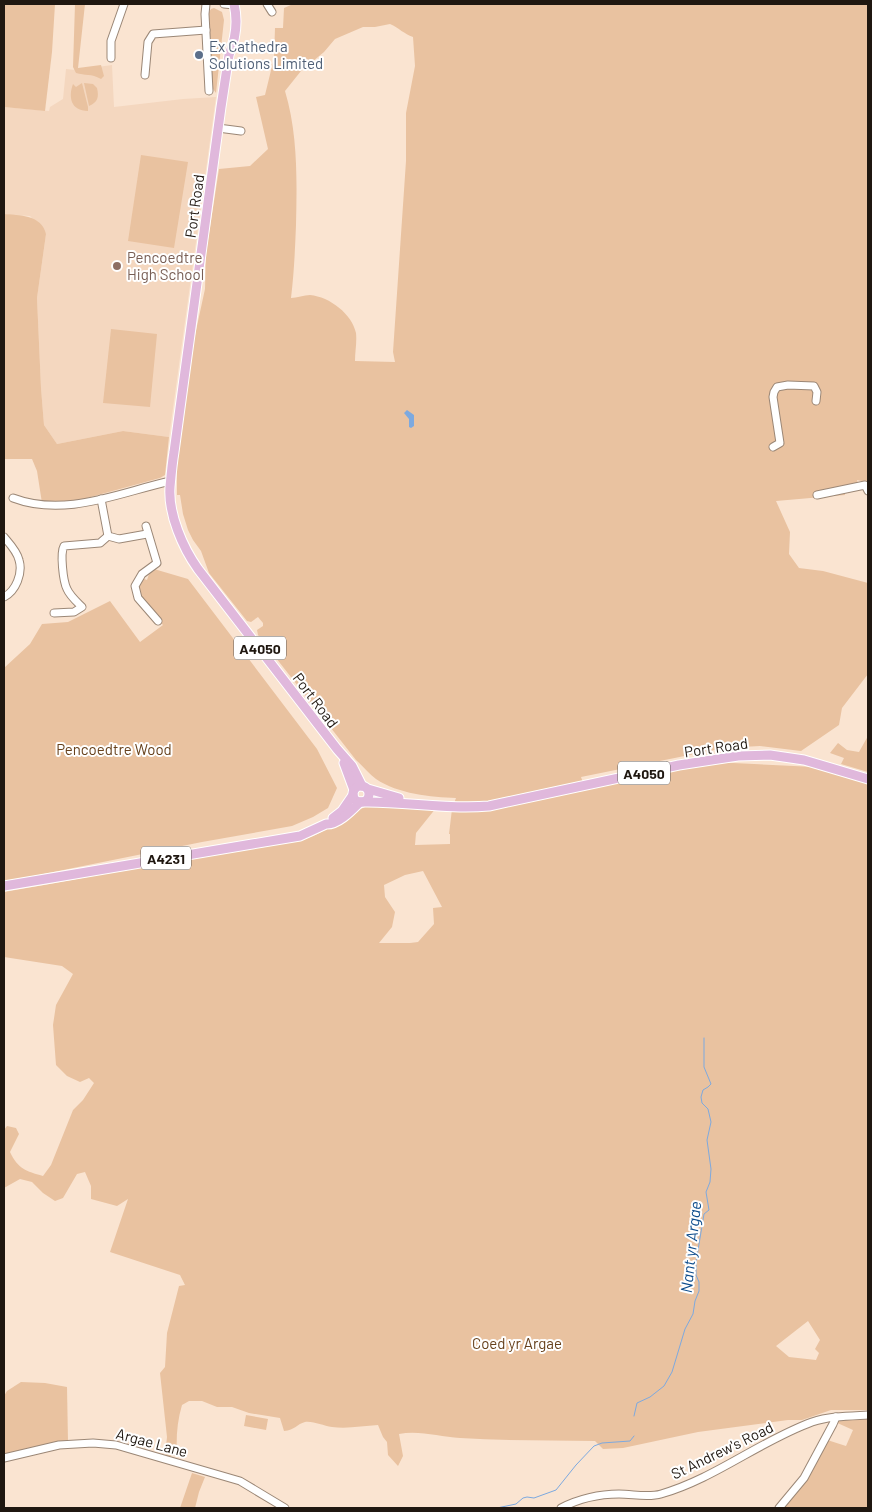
<svg xmlns="http://www.w3.org/2000/svg" width="872" height="1512" viewBox="0 0 872 1512" font-family="Barlow,sans-serif">
  <rect width="100%" height="100%" fill="#fae4d1"/>
  <path fill="#f4d7bf" d="M 112,65 L 114,107 L 183,99 L 216,97 L 169,437 L 123,431 L 57,444 L 44,425 L 41,388 L 37,298 L 46,234 L 30,216 L 4,214 L 4,107 L 49,111 L 50,107 L 63,99 L 66,69 L 76,70 Z"/>
  <g fill="#e9c2a0" fill-rule="evenodd">
    <path d="M 4,4 L 55,4 L 52,52 L 45,111 L 4,107 Z"/>
    <path d="M 75,4 L 85,4 L 78,68 L 101,65 L 104,76 L 101,79 C 91,73 85,76 76,73 L 73,67 Z"/>
    <path d="M 293,4 L 868,4 L 868,489 L 865,482 L 857,480 L 858,484 L 845,491 L 845,495 L 776,501 L 790,532 L 789,554 L 799,568 L 823,571 L 868,583 L 868,674 L 842,708 L 839,725 L 801,751 L 760,746 L 724,748 L 581,777 L 585,788 L 713,762 L 815,767 L 868,784 L 868,1410 L 831,1410 L 802,1420 L 788,1420 L 698,1432 L 623,1448 L 603,1449 L 595,1441 C 550,1440 505,1441 460,1438 C 440,1437 419,1430 399,1434 L 403,1456 L 398,1466 L 388,1455 L 387,1442 L 383,1437 L 378,1425 C 363,1426 347,1429 332,1427 C 323,1426 314,1421 305,1422 C 297,1424 295,1430 284,1431 L 280,1418 L 249,1413 L 232,1407 L 217,1407 L 202,1401 L 189,1401 L 182,1405 C 177,1422 176,1438 177,1456 L 165,1456 L 167,1437 L 160,1373 L 165,1367 L 167,1333 L 179,1286 L 185,1285 L 180,1275 L 110,1252 L 128,1199 L 117,1206 L 91,1199 L 91,1186 L 85,1172 L 77,1174 L 63,1198 L 55,1201 L 43,1193 L 32,1182 L 20,1179 L 4,1188 L 4,1130 L 7,1126 L 16,1128 L 19,1134 L 10,1152 C 18,1169 26,1171 43,1176 L 51,1165 L 73,1110 L 83,1100 L 94,1083 L 89,1078 L 80,1082 L 67,1076 L 56,1065 L 53,1025 L 56,1005 L 73,974 L 62,966 L 4,957 L 4,892 C 65,882 126,869 187,858 C 226,851 265,848 304,839 C 325,834 347,813 368,806 C 387,800 417,806 436,808 L 416,833 L 415,845 L 450,844 L 450,834 L 449,834 L 452,809 L 456,798 C 431,797 398,794 376,779 C 369,774 363,766 356,760 L 258,635 L 257,630 L 263,626 L 263,623 L 258,617 L 251,622 L 247,621 L 209,573 L 201,551 L 193,540 L 188,530 L 183,514 L 180,495 L 177,495 L 177,466 L 182,421 L 192,349 L 205,289 L 206,253 L 219,169 L 250,166 L 268,149 L 256,97 L 265,95 L 274,58 L 275,28 L 283,28 L 284,8 ZM 390,24 C 399,28 404,34 413,37 L 415,66 L 406,113 L 406,161 L 393,352 L 395,362 L 355,361 C 355,352 357,342 356,333 C 352,314 330,297 310,295 C 304,295 297,298 291,298 C 294,274 295,250 296,225 C 297,181 298,134 285,91 L 301,71 L 324,52 L 335,39 L 363,27 L 375,27 ZM 423,871 L 442,907 L 433,908 L 434,924 L 418,942 L 410,943 L 379,943 L 392,927 L 395,912 L 385,897 L 384,885 L 405,875 ZM 808,1321 L 820,1340 L 815,1349 L 819,1353 L 816,1360 L 789,1357 L 776,1346 Z"/>
    <path d="M 214,8 L 222,12 L 224,20 L 216,93 L 211,86 L 211,44 L 208,14 L 211,9 Z"/>
    <path d="M 82,83 L 88,107 L 88,111 C 71,111 68,97 73,84 L 76,87 Z"/>
    <path d="M 84,83 L 93,84 L 97,88 C 99,97 98,102 89,106 Z"/>
    <path d="M 141,155 L 188,162 L 174,248 L 128,241 Z"/>
    <path d="M 4,214 C 19,215 42,215 46,234 L 37,298 L 41,388 L 44,425 L 57,444 L 123,431 L 169,437 L 165,475 L 160,478 L 76,501 L 42,503 L 37,471 L 32,459 L 4,459 Z"/>
    <path d="M 111,329 L 157,334 L 150,407 L 103,403 Z"/>
    <path d="M 154,569 L 188,579 L 317,749 L 337,788 L 328,808 L 313,817 L 292,826 L 202,842 L 4,882 L 4,668 L 30,644 L 42,624 L 68,622 L 110,601 L 140,642 L 163,625 C 150,610 134,599 142,578 L 147,580 L 150,571 Z"/>
    <path d="M 868,736 L 868,772 L 841,764 L 844,758 L 830,753 L 838,743 L 847,750 L 859,752 Z"/>
    <path d="M 21,1382 L 45,1383 L 67,1387 L 68,1442 L 4,1455 L 4,1396 L 7,1391 Z"/>
    <path d="M 246,1415 L 268,1419 L 266,1430 L 244,1426 Z"/>
    <path d="M 868,1418 L 868,1508 L 777,1508 L 797,1485 L 821,1438 L 846,1446 L 853,1430 L 833,1421 Z"/>
    <path d="M 192,1473 L 205,1477 L 199,1492 L 195,1508 L 180,1508 Z"/>
  </g>
  <path fill="#7da9df" d="M 407,410 L 414,415 L 414,426 L 411,428 L 409,427 L 409,419 L 404,413 Z"/>
  <g fill="none" stroke-linecap="round" stroke-linejoin="round">
    <g stroke="#7da9df" stroke-width="1">
      <path d="M 634,1416 L 637,1403 L 650,1397 L 664,1386 L 672,1372 L 685,1329 L 693,1314 L 695,1301 L 699,1291 L 699,1282 L 696,1275 L 696,1262 L 704,1214 L 709,1210 L 706,1192 L 710,1182 L 711,1169 L 707,1140 L 711,1122 L 708,1109 L 702,1103 L 701,1097 L 703,1090 L 708,1087 L 711,1084 L 704,1067 L 704,1038"/>
      <path d="M 497,1508 L 516,1504 L 523,1498 L 527,1497 L 534,1498 L 556,1490 L 576,1465 L 594,1446 L 602,1443 L 630,1441 L 634,1436"/>
    </g>
    <defs>
      <g id="minor">
        <path d="M 206,4 L 205,14 L 209,91"/>
        <path d="M 224,4 L 234,5"/>
        <path d="M 267,4 L 272,12"/>
        <path d="M 111,58 L 111,41 L 124,4"/>
        <path d="M 145,75 L 148,42 L 153,34 L 206,30"/>
        <path d="M 218,128 L 241,131"/>
        <path d="M 773,447 L 780,443 L 773,397 L 774,392 L 777,387 L 788,385 L 814,386 L 817,392 L 816,401"/>
        <path d="M 817,495 L 865,485 L 868,491"/>
        <path d="M 13,498 C 66,518 120,492 171,481"/>
        <path d="M 101,499 L 108,536 L 119,539 L 147,534"/>
        <path d="M 146,526 L 157,563 L 142,574 L 135,586 L 138,598 L 158,621"/>
        <path d="M 4,537 C 9,543 17,551 19,560 C 23,573 16,591 4,597"/>
        <path d="M 54,613 L 74,612 L 82,607 C 77,602 70,596 67,589 C 63,581 60,553 64,546 L 100,543 L 108,536"/>
        <path d="M 4,1458 L 59,1445 L 93,1443 L 116,1445 L 240,1481 L 285,1508"/>
        <path d="M 561,1508 C 578,1499 600,1494 619,1494 C 633,1494 648,1498 661,1494 C 714,1479 760,1441 812,1422 C 830,1416 849,1416 868,1415"/>
        <path d="M 779,1508 L 804,1478 L 833,1424 L 836,1417"/>
      </g>
      <g id="major">
        <path d="M 234,4 C 238,21 236,38 229,55 L 221,107 L 174,452 C 172,464 171,476 170,487 C 168,514 183,548 198,569 L 337,749 L 352,766 L 362,786"/>
        <path d="M 344,763 L 354,790"/>
        <circle cx="361" cy="794" r="8"/>
        <path d="M 368,789 L 399,798"/>
        <path d="M 362,802 C 405,801 447,810 489,806 L 679,765 L 738,756 L 770,755 L 804,760 L 868,779"/>
        <path d="M 333,818 L 342,811 L 353,795"/>
        <path d="M 4,886 L 300,836 L 326,824 C 338,825 352,810 360,802"/>
      </g>
    </defs>
    <use href="#minor" stroke="#9b8776" stroke-width="9"/>
    <use href="#major" stroke="#fff" stroke-width="11"/>
    <use href="#minor" stroke="#fff" stroke-width="7"/>
    <use href="#major" stroke="#e0b8dc" stroke-width="9"/>
  </g>
  <circle fill="#5c6f8a" stroke="#fff" stroke-width="2" cx="199" cy="55" r="5"/>
  <circle fill="#8d6e63" stroke="#fff" stroke-width="2" cx="117" cy="266" r="5"/>
  <g text-anchor="middle" dominant-baseline="central" stroke-width="4" stroke-linejoin="round" paint-order="stroke">
    <g fill="#fff" stroke="#625d58" stroke-width="1">
      <rect x="234" y="636.5" width="52" height="23" rx="4"/>
      <rect x="618" y="761.5" width="52" height="23" rx="4"/>
      <rect x="141" y="846.5" width="50" height="23" rx="4"/>
    </g>
    <g font-size="14" font-weight="bold" fill="#1f1710">
      <text x="260" y="648">A4050</text>
      <text x="644" y="773">A4050</text>
      <text x="166" y="858">A4231</text>
    </g>
    <g font-size="15" fill="#4e5e75" stroke="#fff" text-anchor="start">
      <text x="209" y="46">Ex Cathedra<tspan x="209" dy="17">Solutions Limited</tspan></text>
    </g>
    <g font-size="15" fill="#1f1710" stroke="#fff">
      <text transform="translate(194 206) rotate(-82)">Port Road</text>
      <text transform="translate(316 700) rotate(53)">Port Road</text>
      <text transform="translate(716 747) rotate(-8)">Port Road</text>
      <text transform="translate(152 1442) rotate(15)">Argae Lane</text>
      <text transform="translate(722 1450) rotate(-26)">St Andrew's Road</text>
    </g>
    <g font-size="15" fill="#785e54" stroke="#fff" text-anchor="start">
      <text x="127" y="257">Pencoedtre<tspan x="127" dy="17">High School</tspan></text>
    </g>
    <g font-size="15" fill="#67411c" stroke="#fff">
      <text x="114" y="749">Pencoedtre Wood</text>
      <text x="517" y="1343">Coed yr Argae</text>
    </g>
    <g font-size="16" font-style="italic" fill="#0d4c8c" stroke="#fff">
      <text transform="translate(690 1247) rotate(-84)">Nant yr Argae</text>
    </g>
  </g>
  <rect width="872" height="1512" fill="none" stroke="#1f1710" stroke-width="10"/>
</svg>
